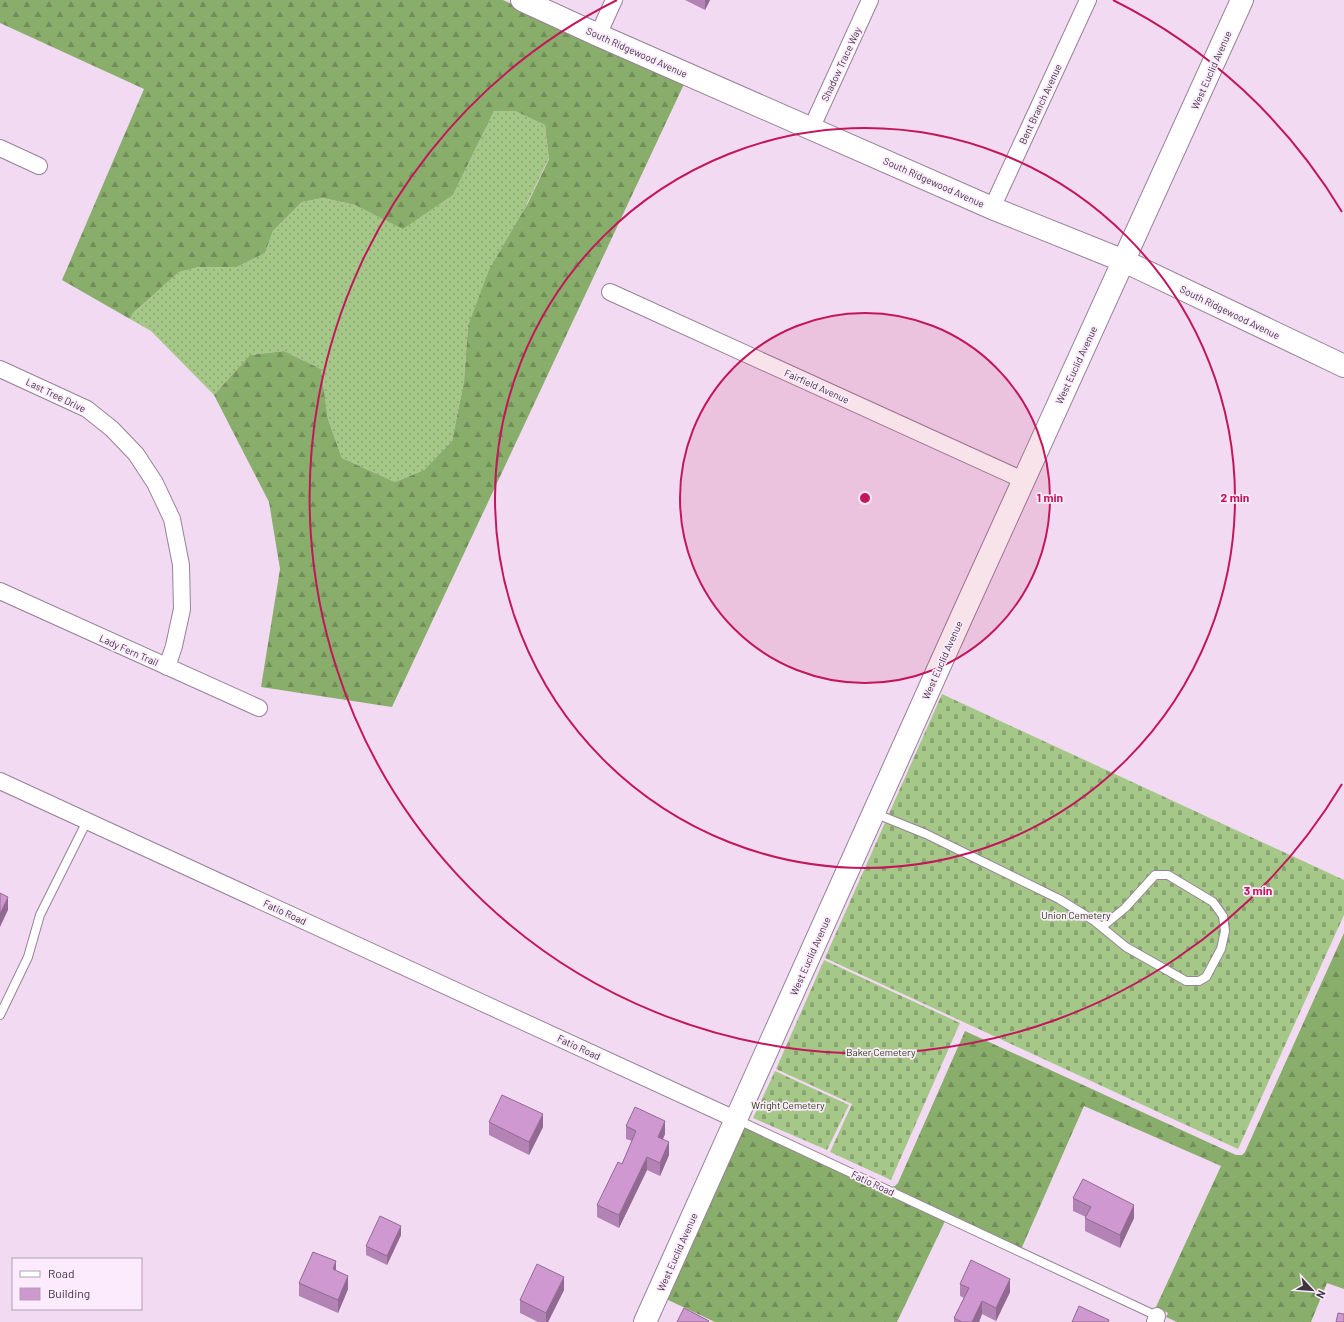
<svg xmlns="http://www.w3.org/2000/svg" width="1344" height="1322" viewBox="0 0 1344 1322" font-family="Barlow,sans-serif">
  <defs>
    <pattern id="grass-dots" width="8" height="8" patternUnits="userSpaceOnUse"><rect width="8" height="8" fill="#a5c889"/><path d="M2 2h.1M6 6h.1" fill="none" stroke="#88a371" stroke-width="1.8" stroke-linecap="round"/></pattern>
    <pattern id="forest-firs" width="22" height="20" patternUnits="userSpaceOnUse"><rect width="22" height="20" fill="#89ad6b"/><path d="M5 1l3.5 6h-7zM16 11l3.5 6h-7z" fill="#718e59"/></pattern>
    <pattern id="cemetery-stones" width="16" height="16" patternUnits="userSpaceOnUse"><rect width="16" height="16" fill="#a5c889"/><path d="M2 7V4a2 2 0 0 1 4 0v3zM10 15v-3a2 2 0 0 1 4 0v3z" fill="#88a371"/></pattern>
  </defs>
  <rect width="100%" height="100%" fill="#f2dbf2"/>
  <path fill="url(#grass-dots)" d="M 494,111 L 515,111 L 545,125 L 549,158 L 468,326 L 464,381 L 452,441 L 424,470 L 395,482 L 342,458 L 328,419 L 321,369 L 284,351 L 250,355 L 214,395 L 151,331 L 130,319 L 133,313 L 179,272 L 199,267 L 237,267 L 265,253 L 273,231 L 302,202 L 323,198 L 355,205 L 403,228 L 453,195 Z"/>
  <g fill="url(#forest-firs)">
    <path d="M 0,0 L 503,0 L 586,39 L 685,82 L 392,707 L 261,687 L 280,569 L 269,502 L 214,395 L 250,355 L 284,351 L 321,369 L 328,419 L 342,458 L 395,482 L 424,470 L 452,441 L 464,381 L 468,326 L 489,270 L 528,203 L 549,159 L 545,125 L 515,111 L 494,111 L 453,195 L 403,229 L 355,205 L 323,198 L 302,202 L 273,231 L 265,253 L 237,267 L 199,267 L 179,272 L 133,313 L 130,319 L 62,280 L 144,89 L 0,23 Z"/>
    <path d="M 1344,933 L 1344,1289 L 1327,1283 L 1311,1322 L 1177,1322 L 1166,1317 L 1168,1313 L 1156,1307 L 1221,1166 L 1084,1106 L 1019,1254 L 947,1217 L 897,1322 L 715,1322 L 666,1299 L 747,1120 L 891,1187 L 895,1186 L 898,1183 L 965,1031 L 1236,1155 L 1242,1155 L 1245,1152 Z"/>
  </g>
  <g fill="url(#cemetery-stones)">
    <path d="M 942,694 L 1344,880 L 1344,915 L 1238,1149 L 825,958 Z"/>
    <path d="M 824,960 L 960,1023 L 891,1180 L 830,1152 L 852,1104 L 776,1069 Z"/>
    <path d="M 775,1071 L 849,1105 L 827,1150 L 753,1118 Z"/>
  </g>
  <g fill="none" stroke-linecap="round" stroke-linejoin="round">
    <defs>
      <g id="lane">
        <path d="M 874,813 L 926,834 L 1059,899 L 1093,920 L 1126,947 L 1186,981 L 1199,981 L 1206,977 L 1221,949 L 1225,931 L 1223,916 L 1213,902 L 1168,875 L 1155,875 L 1125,908 L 1102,927"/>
        <path d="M 0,1015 L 28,957 L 40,915 L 87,821"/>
        <path d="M 738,1120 L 1157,1316"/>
      </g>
      <g id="street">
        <path d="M 598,35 L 614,0"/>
        <path d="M 811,129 L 870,0"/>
        <path d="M 0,148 L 39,166"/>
        <path d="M 992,208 L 1088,0"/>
        <path d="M 610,292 L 1023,480"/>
        <path d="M 0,369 L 87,409 L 112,429 L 136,454 L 155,483 L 172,519 L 181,565 L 182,609 L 174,646 L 167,667"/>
        <path d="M 0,591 L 259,708"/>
        <path d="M 0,781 L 737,1120"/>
        <path d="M 1155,1322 L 1157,1316"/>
      </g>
      <g id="secondary">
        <path d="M 522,0 L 598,35 L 992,208 L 1124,261 L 1344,366"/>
        <path d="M 645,1322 L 962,616 L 1242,0"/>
      </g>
    </defs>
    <use href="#lane" stroke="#978297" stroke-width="10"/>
    <use href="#street" stroke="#978297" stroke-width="18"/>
    <use href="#secondary" stroke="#978297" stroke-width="24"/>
    <use href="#lane" stroke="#fff" stroke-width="8"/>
    <use href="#street" stroke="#fff" stroke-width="16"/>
    <use href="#secondary" stroke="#fff" stroke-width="22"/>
  </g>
  <g fill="#b283b4">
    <path d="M 685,0 L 710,0 L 705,10 Z"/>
    <path d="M 489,1122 L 543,1127 L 529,1155 L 489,1135 Z"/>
    <path d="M 626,1126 L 665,1134 L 663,1139 L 669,1155 L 660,1176 L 647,1170 L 619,1228 L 597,1217 L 597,1205 L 622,1164 L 632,1141 L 626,1139 Z"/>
    <path d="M 1073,1198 L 1134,1218 L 1120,1248 L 1085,1231 L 1085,1218 L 1086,1217 L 1073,1211 Z"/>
    <path d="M 401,1235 L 387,1265 L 366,1255 L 366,1246 Z"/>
    <path d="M 336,1271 L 348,1289 L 338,1313 L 299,1296 L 299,1283 Z"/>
    <path d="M 960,1284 L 1010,1292 L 996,1321 L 982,1314 L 979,1322 L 954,1322 L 954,1318 L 964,1298 L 960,1296 Z"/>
    <path d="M 564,1290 L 548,1322 L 538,1322 L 520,1313 L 520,1300 Z"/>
  </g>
  <g fill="#916a92">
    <path d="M 705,0 L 710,0 L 705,10 Z"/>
    <path d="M 8,897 L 8,910 L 0,927 L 0,914 Z"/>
    <path d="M 543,1114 L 543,1127 L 529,1155 L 529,1142 Z"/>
    <path d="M 665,1121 L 665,1134 L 658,1150 L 658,1137 Z"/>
    <path d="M 669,1142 L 669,1155 L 660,1176 L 660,1163 Z"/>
    <path d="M 647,1157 L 647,1170 L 619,1228 L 619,1215 Z"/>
    <path d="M 1134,1205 L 1134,1218 L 1120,1248 L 1120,1235 Z"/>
    <path d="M 401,1226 L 401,1235 L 387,1265 L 387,1256 Z"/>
    <path d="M 336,1261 L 336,1274 L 333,1269 Z"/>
    <path d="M 348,1276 L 348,1289 L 338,1313 L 338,1300 Z"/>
    <path d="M 564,1277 L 564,1290 L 548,1322 L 546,1322 L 546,1313 Z"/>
    <path d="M 1010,1279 L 1010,1292 L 996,1321 L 996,1308 Z"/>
    <path d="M 982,1301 L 982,1314 L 979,1322 L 972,1322 Z"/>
  </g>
  <g fill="#cf98d1" stroke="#916a92">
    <path d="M 0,893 L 8,897 L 0,914 Z"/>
    <path d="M 502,1095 L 543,1114 L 529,1142 L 489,1122 Z"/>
    <path d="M 635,1107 L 665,1121 L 658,1137 L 669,1142 L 660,1163 L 647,1157 L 619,1215 L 597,1205 L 618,1162 L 622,1164 L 636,1131 L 626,1126 Z"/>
    <path d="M 1083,1179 L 1134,1205 L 1120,1235 L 1085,1218 L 1091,1207 L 1073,1198 Z"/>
    <path d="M 380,1216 L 401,1226 L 387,1256 L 366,1246 Z"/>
    <path d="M 313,1252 L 336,1261 L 333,1269 L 348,1276 L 338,1300 L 299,1283 Z"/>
    <path d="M 971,1260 L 1010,1279 L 996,1308 L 982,1301 L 972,1322 L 962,1322 L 954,1318 L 969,1288 L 960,1284 Z"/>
    <path d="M 537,1264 L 564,1277 L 546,1313 L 520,1300 Z"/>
    <path d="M 1079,1306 L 1109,1320 L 1108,1322 L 1072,1322 Z"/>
    <path d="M 684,1308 L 709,1321 L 708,1322 L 677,1322 Z"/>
    <path d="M 1338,1313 L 1344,1314 L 1344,1322 L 1336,1322 Z"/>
  </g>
  <circle cx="865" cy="498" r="185" fill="#c2185b" fill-opacity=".12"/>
  <g fill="none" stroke="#c2185b" stroke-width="2">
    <circle cx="865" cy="498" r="185"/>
    <circle cx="865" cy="498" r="370"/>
    <path d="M1342 784A556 556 0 1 1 617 0M1113 0A556 556 0 0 1 1342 212"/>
  </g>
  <g text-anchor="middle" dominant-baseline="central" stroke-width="3.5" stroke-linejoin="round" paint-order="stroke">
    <g font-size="10" fill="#3e353e" stroke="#fceafd">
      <text transform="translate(637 52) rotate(24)">South Ridgewood Avenue</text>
      <text transform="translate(841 64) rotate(-65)">Shadow Trace Way</text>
      <text transform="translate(1211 70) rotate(-66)">West Euclid Avenue</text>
      <text transform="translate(1040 104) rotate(-65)">Bent Branch Avenue</text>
      <text transform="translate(934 182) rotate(24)">South Ridgewood Avenue</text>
      <text transform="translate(1230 312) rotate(26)">South Ridgewood Avenue</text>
      <text transform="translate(1076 365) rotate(-65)">West Euclid Avenue</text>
      <text transform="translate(817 386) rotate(24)">Fairfield Avenue</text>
      <text transform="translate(56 395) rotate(26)">Last Tree Drive</text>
      <text transform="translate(129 650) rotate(24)">Lady Fern Trail</text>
      <text transform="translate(942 660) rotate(-66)">West Euclid Avenue</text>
      <text transform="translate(285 912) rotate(25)">Fatio Road</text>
      <text transform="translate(810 956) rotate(-66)">West Euclid Avenue</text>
      <text transform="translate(579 1047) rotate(25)">Fatio Road</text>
      <text transform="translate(873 1183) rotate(25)">Fatio Road</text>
      <text transform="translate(677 1252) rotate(-66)">West Euclid Avenue</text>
    </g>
    <g font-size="10" fill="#273f0f" stroke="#fceafd">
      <text x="1076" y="915">Union Cemetery</text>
      <text x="881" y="1052">Baker Cemetery</text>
      <text x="788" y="1105">Wright Cemetery</text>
    </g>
  </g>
  <circle cx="865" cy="498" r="6" fill="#c2185b" stroke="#fceafd" stroke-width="2"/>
  <g font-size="12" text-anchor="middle" font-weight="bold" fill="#c2185b" stroke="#fceafd" stroke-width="3.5" stroke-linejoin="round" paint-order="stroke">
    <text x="1050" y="502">1 min</text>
    <text x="1235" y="502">2 min</text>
    <text x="1258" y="895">3 min</text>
  </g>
  <rect x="12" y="1258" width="130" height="52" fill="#fceafd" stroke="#b0a2b1"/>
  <rect x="20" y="1271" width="20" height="6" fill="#ffffff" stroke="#b0a2b1"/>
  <text x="48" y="1278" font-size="12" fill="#3e353e">Road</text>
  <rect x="20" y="1288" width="20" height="12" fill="#cf98d1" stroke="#b0a2b1"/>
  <text x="48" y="1298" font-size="12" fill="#3e353e">Building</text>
  <g transform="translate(1312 1290) rotate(116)" stroke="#fceafd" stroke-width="3" paint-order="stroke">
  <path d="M0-3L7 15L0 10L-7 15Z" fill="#3e353e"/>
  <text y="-6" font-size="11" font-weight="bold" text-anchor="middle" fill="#3e353e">N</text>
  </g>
</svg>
